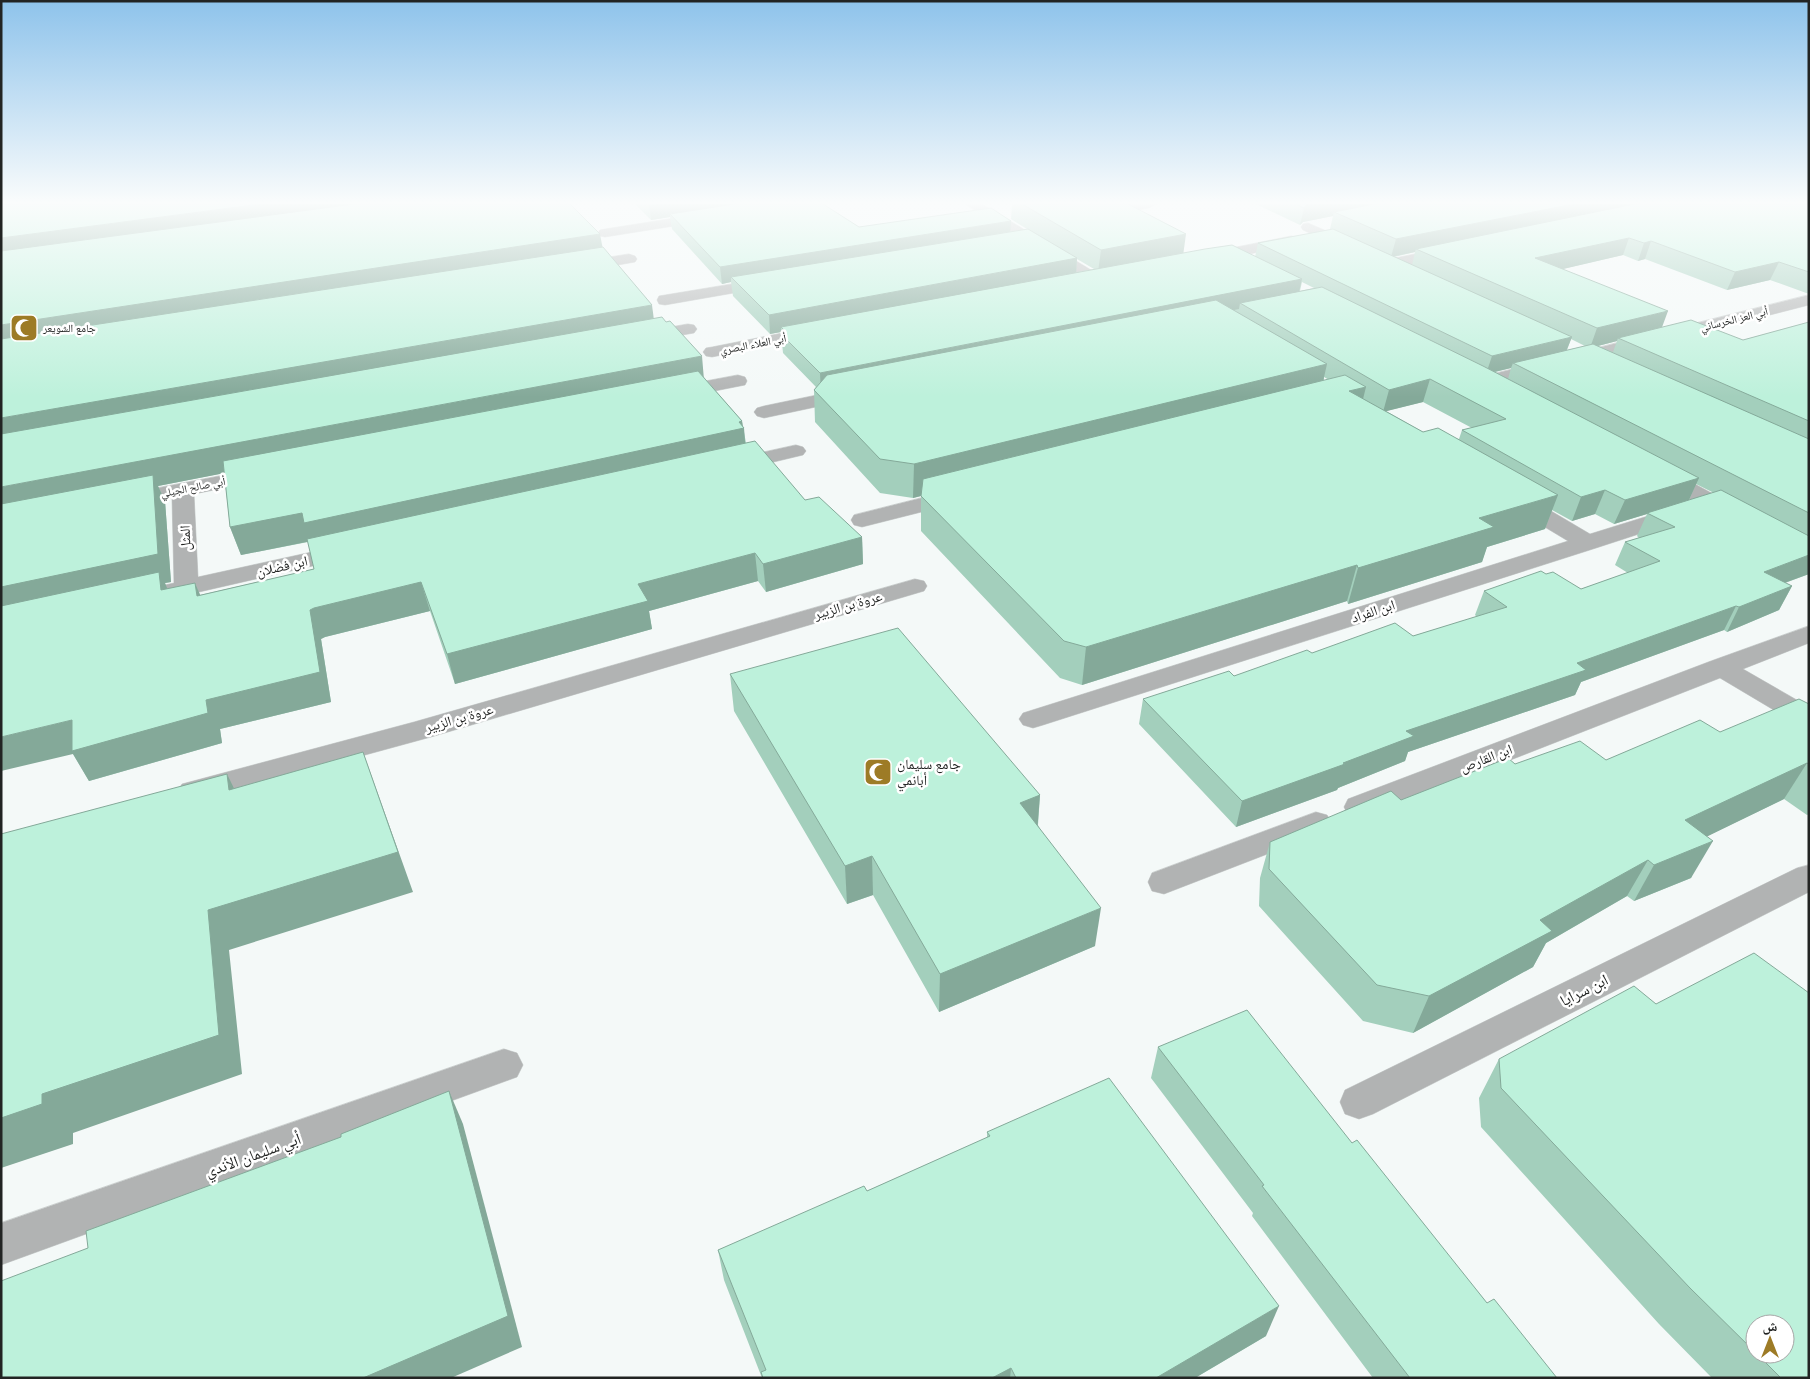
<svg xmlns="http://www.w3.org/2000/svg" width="1810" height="1379" viewBox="0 0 1810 1379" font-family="Cabin,'Noto Naskh Arabic',sans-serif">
  <rect width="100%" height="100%" fill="#f4f9f8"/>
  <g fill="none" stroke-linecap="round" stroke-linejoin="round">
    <defs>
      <g id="minor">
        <path d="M 965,204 L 982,204 L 1101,276 L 1103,279 L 1101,282 L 1089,282 Z"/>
        <path d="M 1122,204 L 1156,204 L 1149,208 L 1111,214 L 1106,213 L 1104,210 L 1106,207 Z"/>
        <path d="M 707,213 L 712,214 L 714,217 L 712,220 L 605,237 L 600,236 L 598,233 L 600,230 L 605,229 Z"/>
        <path d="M 1308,223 L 1359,245 L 1362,248 L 1359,251 L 1349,251 L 1303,230 L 1301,227 L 1303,224 Z"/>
        <path d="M 1292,236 L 1297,238 L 1300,241 L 1297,244 L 1207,263 L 1202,261 L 1199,258 L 1202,255 L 1207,253 Z"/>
        <path d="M 1450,247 L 1455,249 L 1458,252 L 1455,255 L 1390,269 L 1384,267 L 1382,264 L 1384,261 L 1390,259 Z"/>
        <path d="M 629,254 L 635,256 L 637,259 L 635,262 L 578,272 L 572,270 L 570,267 L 572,264 L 578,262 Z"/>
        <path d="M 768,278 L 774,280 L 776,283 L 774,286 L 665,305 L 659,304 L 657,300 L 659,296 L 665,295 Z"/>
        <path d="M 1809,295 L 1809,305 L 1484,388 L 1477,386 L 1475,382 L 1477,378 Z"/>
        <path d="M 688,324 L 694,325 L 697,329 L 694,333 L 642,342 L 636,341 L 633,337 L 636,333 L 642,332 Z"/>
        <path d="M 818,326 L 824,327 L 827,331 L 824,335 L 712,357 L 706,356 L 703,352 L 706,348 L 712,347 Z"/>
        <path d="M 738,375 L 745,377 L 747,381 L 745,385 L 674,399 L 667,397 L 664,393 L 667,389 L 674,387 Z"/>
        <path d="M 851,388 L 858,390 L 861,394 L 858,398 L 764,418 L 757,416 L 754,412 L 757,408 L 764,406 Z"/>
        <path d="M 796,445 L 803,447 L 806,451 L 803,455 L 732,472 L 724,471 L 721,466 L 724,461 Z"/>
        <path d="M 261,468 L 269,469 L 272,474 L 269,479 L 194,494 L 198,577 L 348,544 L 356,546 L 360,551 L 356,556 L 186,595 L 161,600 L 152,598 L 149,593 L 152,588 L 174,583 L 172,498 L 124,508 L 116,506 L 113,501 L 116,496 Z"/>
        <path d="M 1659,468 L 1667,469 L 1741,509 L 1744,514 L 1741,519 L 1733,521 L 1725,519 L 1651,479 L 1648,474 L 1651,469 Z"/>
        <path d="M 957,489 L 965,491 L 968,496 L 965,501 L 862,527 L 854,525 L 851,520 L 854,515 Z"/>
        <path d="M 1516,493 L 1524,495 L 1590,534 L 1677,507 L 1685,509 L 1688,514 L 1685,519 L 1596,548 L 1043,725 L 1033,728 L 1023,725 L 1019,719 L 1023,713 L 1568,541 L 1508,505 L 1505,500 L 1508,495 Z"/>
        <path d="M 915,579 L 924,581 L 927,586 L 924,591 L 431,737 L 193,802 L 182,798 L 178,791 L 182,784 L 414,722 Z"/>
        <path d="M 1809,626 L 1809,643 L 1743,669 L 1809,707 L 1809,728 L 1799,725 L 1720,678 L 1370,815 L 1359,818 L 1348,815 L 1344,807 L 1348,799 L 1711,661 Z"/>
        <path d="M 1316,812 L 1327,815 L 1332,823 L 1327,831 L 1164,894 L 1152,891 L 1148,882 L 1152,873 Z"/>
        <path d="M 1809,865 L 1809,892 L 1373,1114 L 1359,1119 L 1345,1114 L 1340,1102 L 1345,1090 L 1797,868 Z"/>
        <path d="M 504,1049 L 517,1053 L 523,1065 L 517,1077 L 1,1265 L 1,1223 Z"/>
      </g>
    </defs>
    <use href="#minor" stroke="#ced3d2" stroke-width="1"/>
    <use href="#minor" fill="#b1b3b3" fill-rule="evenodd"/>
  </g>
  <g fill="#a3cfbc" fill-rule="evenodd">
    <path d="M 1,204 L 571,205 L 653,319 L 742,421 L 746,443 L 805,500 L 862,537 L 863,564 L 766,592 L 758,581 L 649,611 L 652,629 L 455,684 L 430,611 L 325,637 L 321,639 L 331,702 L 220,729 L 222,743 L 89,781 L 73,754 ZM 224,473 L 230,527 L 241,555 L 308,542 L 314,569 L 200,595 L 195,583 L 167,589 L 165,583 L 171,582 L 165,501 L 158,486 Z"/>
    <path d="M 635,204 L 823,204 L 859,227 L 1010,232 L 1027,229 L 1011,219 L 1012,204 L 1128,204 L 1184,253 L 1255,257 L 1258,243 L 1332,230 L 1330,229 L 1333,216 L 1303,222 L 1300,225 L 1256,204 L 1809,204 L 1809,294 L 1770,280 L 1727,290 L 1645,259 L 1638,261 L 1623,255 L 1562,269 L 1662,327 L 1743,340 L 1809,322 L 1809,574 L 1785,583 L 1792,586 L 1779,610 L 1727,632 L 1724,630 L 1581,682 L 1575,695 L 1408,752 L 1405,761 L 1338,788 L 1337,790 L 1236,827 L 1139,724 L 1143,699 L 1234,676 L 1312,653 L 1413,636 L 1477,617 L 1475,615 L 1484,591 L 1546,574 L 1581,589 L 1628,573 L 1615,565 L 1625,542 L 1639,538 L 1637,536 L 1647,514 L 1614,524 L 1595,514 L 1572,521 L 1552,510 L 1545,529 L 1487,547 L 1482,562 L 1348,604 L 1347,601 L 1082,685 L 1060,678 L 921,531 L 921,496 L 913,498 L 880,493 L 815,422 L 814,390 L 816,387 L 783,353 L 781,332 L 770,334 L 733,296 L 731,282 L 722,284 L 672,229 L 670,217 L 651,220 ZM 1415,252 L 1412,265 L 1394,257 L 1411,253 ZM 1077,259 L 1094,269 L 1076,272 ZM 1302,282 L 1314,288 L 1300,291 ZM 1571,339 L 1585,346 L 1567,350 ZM 1617,341 L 1613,352 L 1598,346 ZM 1511,368 L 1508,379 L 1495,372 ZM 1324,377 L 1329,380 L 1324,381 ZM 1423,402 L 1472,428 L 1462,430 L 1459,439 L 1423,432 L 1386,411 ZM 1696,484 L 1714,493 L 1689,500 Z"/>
    <path d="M 730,674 L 1040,795 L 1038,825 L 1095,946 L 939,1012 L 873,895 L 847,904 L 734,711 Z"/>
    <path d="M 1809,704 L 1809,814 L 1807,815 L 1784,799 L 1707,836 L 1691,878 L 1634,901 L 1627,896 L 1546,943 L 1533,967 L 1413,1033 L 1363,1021 L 1259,906 L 1260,878 L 1270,842 L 1515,764 L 1606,760 L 1720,732 Z"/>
    <path d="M 1158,1047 L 1352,1143 L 1487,1303 L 1557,1378 L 1373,1378 L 1252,1216 L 1253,1213 L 1151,1078 Z"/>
    <path d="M 1499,1059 L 1809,1378 L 1712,1378 L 1659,1324 L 1481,1127 L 1479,1098 ZM 1755,1324 L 1785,1354 L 1755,1354 Z"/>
    <path d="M 987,1132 L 1266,1336 L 1195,1378 L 762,1378 L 724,1280 L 718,1250 L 867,1191 L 987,1138 Z"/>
  </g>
  <g fill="#84a999">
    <path d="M 261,204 L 416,204 L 1,260 L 1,238 Z"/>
    <path d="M 658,204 L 754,204 L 670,214 L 670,217 L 651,220 L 649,205 Z"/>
    <path d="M 1312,204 L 1395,204 L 1334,212 L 1333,216 L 1303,222 L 1300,225 L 1304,208 L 1306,205 Z"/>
    <path d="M 1574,204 L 1652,204 L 1416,249 L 1415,252 L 1391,257 L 1396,239 Z"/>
    <path d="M 1011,221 L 1010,236 L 731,277 L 731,282 L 722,284 L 720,267 Z"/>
    <path d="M 600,234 L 604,255 L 1,350 L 1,325 Z"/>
    <path d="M 1186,234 L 1183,256 L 1098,272 L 1101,250 Z"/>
    <path d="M 1629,238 L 1623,255 L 1529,277 L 1535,258 Z"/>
    <path d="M 1651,241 L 1645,259 L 1638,261 L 1644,243 Z"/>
    <path d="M 1077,258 L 1076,276 L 781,327 L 781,332 L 770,334 L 769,315 Z"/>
    <path d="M 1779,262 L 1770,280 L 1727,290 L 1735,272 Z"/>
    <path d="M 1302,279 L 1298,297 L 1240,303 L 1239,309 L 821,393 L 820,373 Z"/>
    <path d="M 652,305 L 655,328 L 1,446 L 1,418 Z"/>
    <path d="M 1668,311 L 1661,330 L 1618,338 L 1617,341 L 1590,348 L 1597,328 Z"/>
    <path d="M 1572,337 L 1565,354 L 1513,363 L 1511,368 L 1486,374 L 1492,356 Z"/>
    <path d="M 702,356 L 704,380 L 158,486 L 165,501 L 171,582 L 165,583 L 172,600 L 1,619 L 1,487 Z"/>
    <path d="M 1327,364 L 1320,395 L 913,498 L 914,464 Z"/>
    <path d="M 1430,379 L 1423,402 L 1383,412 L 1389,390 Z"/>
    <path d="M 1366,387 L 1358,419 L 1349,391 Z"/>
    <path d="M 742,421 L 743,428 L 744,428 L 746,454 L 241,555 L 230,527 Z"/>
    <path d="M 1699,478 L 1688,502 L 1647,513 L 1647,514 L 1614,524 L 1625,500 Z"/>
    <path d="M 1605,490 L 1595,514 L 1572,521 L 1581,497 Z"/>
    <path d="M 1558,495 L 1545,529 L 1487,547 L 1482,562 L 1348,604 L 1358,568 L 1479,518 Z"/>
    <path d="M 862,537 L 863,564 L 766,592 L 763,564 Z"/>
    <path d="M 755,553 L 758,581 L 649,611 L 652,629 L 455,684 L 447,654 L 638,584 Z"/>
    <path d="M 1809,555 L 1809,574 L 1751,595 L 1764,572 Z"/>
    <path d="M 1357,565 L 1347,601 L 1082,685 L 1086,647 Z"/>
    <path d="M 421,582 L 430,611 L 325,637 L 321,639 L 331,702 L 220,729 L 222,743 L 89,781 L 73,754 L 1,771 L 1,737 L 72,720 L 206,700 L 310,610 L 314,608 Z"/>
    <path d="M 195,583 L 207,611 L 197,596 Z"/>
    <path d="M 1792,586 L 1779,610 L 1727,632 L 1739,607 Z"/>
    <path d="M 1736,606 L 1724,630 L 1581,682 L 1575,695 L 1408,752 L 1405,761 L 1338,788 L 1337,790 L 1236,827 L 1242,801 L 1343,763 L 1406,731 L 1577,663 Z"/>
    <path d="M 363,752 L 413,892 L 229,950 L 242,1074 L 73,1133 L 73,1144 L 1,1168 L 1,1118 L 42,1094 L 208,910 Z"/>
    <path d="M 1807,763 L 1784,799 L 1665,857 L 1685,820 Z"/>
    <path d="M 227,774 L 246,813 L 229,790 Z"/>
    <path d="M 1040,795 L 1037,833 L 1020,803 Z"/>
    <path d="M 1713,841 L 1691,878 L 1634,901 L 1654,865 Z"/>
    <path d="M 872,856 L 873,895 L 847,904 L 845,866 Z"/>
    <path d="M 1648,860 L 1627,896 L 1546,943 L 1533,967 L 1413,1033 L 1429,996 L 1540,920 Z"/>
    <path d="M 1101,908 L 1095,946 L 939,1012 L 940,974 Z"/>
    <path d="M 449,1091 L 463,1124 L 522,1347 L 451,1378 L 363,1378 Z"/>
    <path d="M 1279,1306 L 1266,1336 L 1195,1378 L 1156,1378 Z"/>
    <path d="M 1011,1368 L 1010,1378 L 992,1378 Z"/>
  </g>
  <g fill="#bdf1db" stroke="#84a999">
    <path d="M 1,204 L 261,204 L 1,238 Z"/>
    <path d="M 354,204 L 570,204 L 600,234 L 1,325 L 1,251 Z"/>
    <path d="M 734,204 L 823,204 L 859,227 L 991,208 L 1011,221 L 720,267 L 670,214 Z"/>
    <path d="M 1022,204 L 1128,204 L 1186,234 L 1101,250 Z"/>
    <path d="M 1296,204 L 1312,204 L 1306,205 L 1304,208 Z"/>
    <path d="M 1374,204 L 1574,204 L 1396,239 L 1334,212 Z"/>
    <path d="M 1634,204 L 1809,204 L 1809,272 L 1779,262 L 1735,272 L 1651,241 L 1644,243 L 1629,238 L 1535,258 L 1668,311 L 1597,328 L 1416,249 Z"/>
    <path d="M 1028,229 L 1077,258 L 769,315 L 731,277 Z"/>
    <path d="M 1333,229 L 1572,337 L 1492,356 L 1258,243 Z"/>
    <path d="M 1232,245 L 1302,279 L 820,373 L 781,334 L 787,333 L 781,327 L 1205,249 Z"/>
    <path d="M 603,247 L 652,305 L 1,418 L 1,339 Z"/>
    <path d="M 1322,287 L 1483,366 L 1699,478 L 1625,500 L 1605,490 L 1581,497 L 1462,430 L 1506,419 L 1430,379 L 1389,390 L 1240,303 Z"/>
    <path d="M 1216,300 L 1327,364 L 914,464 L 880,459 L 814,390 L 827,375 Z"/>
    <path d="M 662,317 L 666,322 L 670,321 L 702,356 L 1,487 L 1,434 Z"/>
    <path d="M 1691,320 L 1743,340 L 1809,322 L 1809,421 L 1618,338 Z"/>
    <path d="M 1593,344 L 1809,439 L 1809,513 L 1513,363 Z"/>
    <path d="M 698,371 L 742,421 L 739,422 L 744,428 L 304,523 L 302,513 L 230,527 L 223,461 Z"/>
    <path d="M 1345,375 L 1366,387 L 1349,391 L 1423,432 L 1438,428 L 1558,495 L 1479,518 L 1494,527 L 1358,568 L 1357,565 L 1086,647 L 1064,641 L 921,496 L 923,479 Z"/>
    <path d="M 755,441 L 805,500 L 819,497 L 862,537 L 763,564 L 755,553 L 638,584 L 648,601 L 447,654 L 421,582 L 314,608 L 310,610 L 320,672 L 206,700 L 208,713 L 72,751 L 72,720 L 1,737 L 1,606 L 159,572 L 161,590 L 195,583 L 197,596 L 314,569 L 307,539 Z"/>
    <path d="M 153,475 L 158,554 L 1,587 L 1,504 Z"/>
    <path d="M 1721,490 L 1809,536 L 1809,555 L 1764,572 L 1792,586 L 1739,607 L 1736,606 L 1577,663 L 1586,670 L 1406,731 L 1414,736 L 1343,763 L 1345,764 L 1242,801 L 1143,699 L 1229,671 L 1234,676 L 1307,650 L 1312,653 L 1395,623 L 1413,636 L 1507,607 L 1484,591 L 1541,571 L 1546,574 L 1553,572 L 1581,589 L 1660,561 L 1625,542 L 1675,527 L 1647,513 Z"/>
    <path d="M 898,628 L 1040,795 L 1020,803 L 1101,908 L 940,974 L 872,856 L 845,866 L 730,674 Z"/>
    <path d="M 1799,699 L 1809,704 L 1809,764 L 1807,763 L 1685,820 L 1713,841 L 1654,865 L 1648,860 L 1540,920 L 1552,931 L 1429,996 L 1377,985 L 1269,869 L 1270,842 L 1391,791 L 1401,800 L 1508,758 L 1515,764 L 1580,741 L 1606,760 L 1700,720 L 1720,732 Z"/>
    <path d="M 363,752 L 398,852 L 208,910 L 219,1035 L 42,1094 L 42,1104 L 1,1118 L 1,834 L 227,774 L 229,790 Z"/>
    <path d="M 1754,953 L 1809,993 L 1809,1378 L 1781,1378 L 1757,1354 L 1785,1354 L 1785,1324 L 1755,1324 L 1755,1352 L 1690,1288 L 1501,1088 L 1499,1059 L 1634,986 L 1656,1004 Z"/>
    <path d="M 1247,1010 L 1352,1143 L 1357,1140 L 1487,1303 L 1494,1299 L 1557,1378 L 1410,1378 L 1262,1186 L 1264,1185 L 1158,1047 Z"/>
    <path d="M 1109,1078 L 1279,1306 L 1156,1378 L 1016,1378 L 1011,1368 L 992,1378 L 763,1378 L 761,1372 L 766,1370 L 718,1250 L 864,1186 L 867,1191 L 990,1136 L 987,1132 Z"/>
    <path d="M 449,1091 L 508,1316 L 363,1378 L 1,1378 L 1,1281 L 88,1248 L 86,1231 L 341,1137 L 341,1134 Z"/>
  </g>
  <linearGradient id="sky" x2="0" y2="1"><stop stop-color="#8ec3eb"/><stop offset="0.51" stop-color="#fafcfc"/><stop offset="1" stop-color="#fafcfc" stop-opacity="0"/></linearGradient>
  <rect width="1810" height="397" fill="url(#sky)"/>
  <defs>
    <symbol id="mosque-square" viewBox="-11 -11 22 22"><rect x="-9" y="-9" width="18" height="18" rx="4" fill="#9d7b26" stroke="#fff"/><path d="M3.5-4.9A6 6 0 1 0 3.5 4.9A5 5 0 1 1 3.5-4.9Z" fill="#fff"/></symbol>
  </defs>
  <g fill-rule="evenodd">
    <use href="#mosque-square" x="8" y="312" width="32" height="32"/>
    <use href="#mosque-square" x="862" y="756" width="32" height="32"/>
  </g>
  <g text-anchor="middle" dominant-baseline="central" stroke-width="5" stroke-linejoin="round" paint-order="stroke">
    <g font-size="11" fill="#222423" stroke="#fff">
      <text transform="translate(1734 319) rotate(-14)">أبي العز الخرساني</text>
      <text transform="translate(753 344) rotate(-11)">أبي العلاء البصري</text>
      <text transform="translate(193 487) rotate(-11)">أبي صالح الجيلي</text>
    </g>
    <g font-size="11" fill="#222423" stroke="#fff" text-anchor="start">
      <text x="43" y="328">جامع الشويعر</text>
    </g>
    <g font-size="14" fill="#222423" stroke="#fff">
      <text transform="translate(185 538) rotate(-92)">المثل</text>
      <text transform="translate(282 566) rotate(-13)">ابن فضلان</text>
      <text transform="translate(848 605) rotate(-16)">عروة بن الزبير</text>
      <text transform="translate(1373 611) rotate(-18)">ابن الفراد</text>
      <text transform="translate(459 718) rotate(-16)">عروة بن الزبير</text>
      <text transform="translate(1486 758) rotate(-21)">ابن القارص</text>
    </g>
    <g font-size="14" fill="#222423" stroke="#fff" text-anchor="start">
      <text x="897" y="764">جامع سليمان<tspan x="897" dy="16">أبانمي</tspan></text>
    </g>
    <g font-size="16" fill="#222423" stroke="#fff">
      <text transform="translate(1584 990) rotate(-27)">ابن سرايا</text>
      <text transform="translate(253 1155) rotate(-20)">أبي سليمان الأندي</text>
    </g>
  </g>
  <rect width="1810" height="1379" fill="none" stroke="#222423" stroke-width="5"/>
  <g transform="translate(1770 1339)"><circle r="24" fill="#ffffff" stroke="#a7a7a7"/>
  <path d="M0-4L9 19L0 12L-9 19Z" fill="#9d7b26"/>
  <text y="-8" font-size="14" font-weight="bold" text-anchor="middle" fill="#222423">ش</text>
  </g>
</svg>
